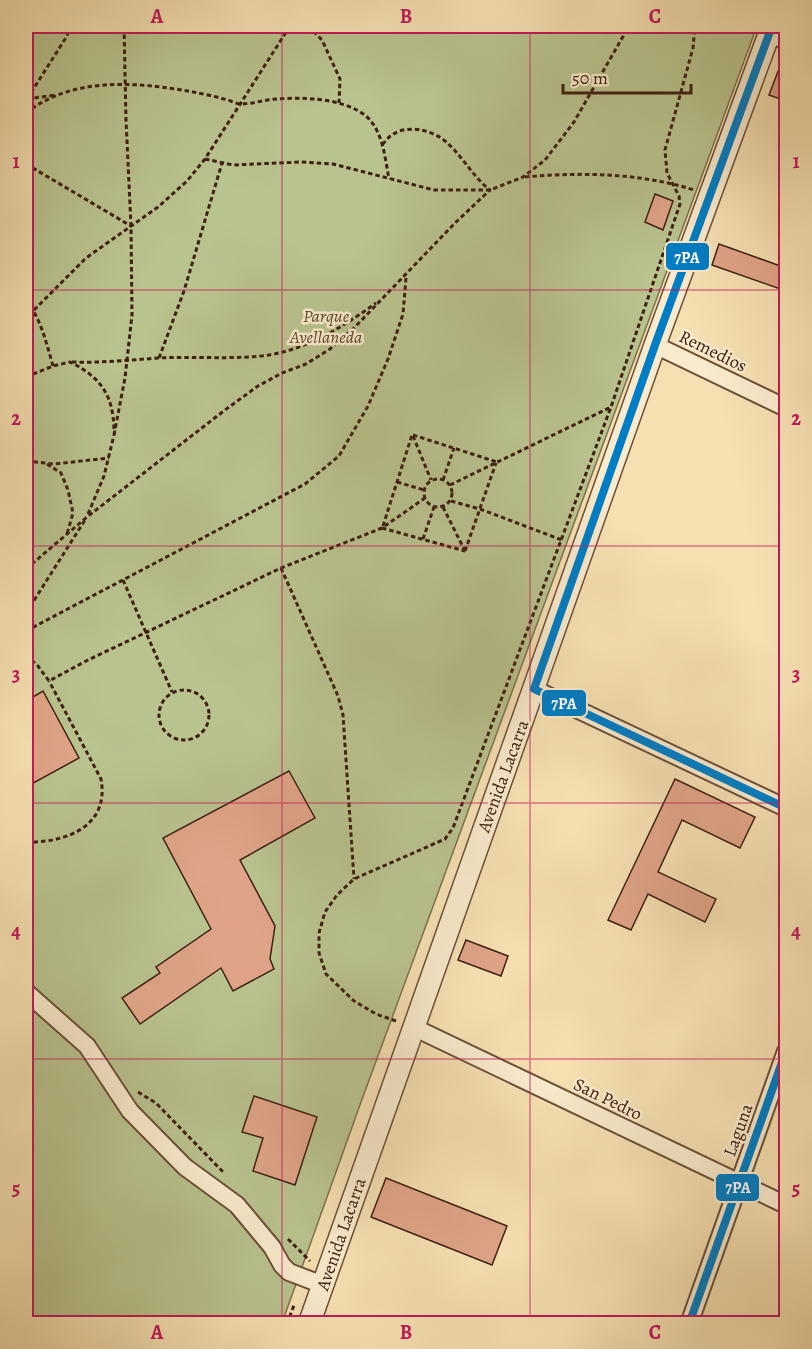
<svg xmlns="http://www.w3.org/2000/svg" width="812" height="1349" viewBox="0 0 812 1349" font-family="Alegreya,serif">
  <rect width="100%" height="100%" fill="#f6e0b2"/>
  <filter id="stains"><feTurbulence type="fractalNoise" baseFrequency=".00333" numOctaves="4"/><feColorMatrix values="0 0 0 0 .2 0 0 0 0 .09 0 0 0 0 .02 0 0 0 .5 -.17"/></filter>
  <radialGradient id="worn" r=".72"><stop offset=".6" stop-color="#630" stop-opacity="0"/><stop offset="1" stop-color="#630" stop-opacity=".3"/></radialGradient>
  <path fill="#b9c38e" stroke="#7c7250" stroke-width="1.5" d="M 26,26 L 757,26 L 361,1102 L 282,1323 L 26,1323 Z"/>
  <g fill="#dfa487" stroke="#3e2011" stroke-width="1.5">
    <path d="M 785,53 L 786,53 L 786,101 L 769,95 Z"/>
    <path d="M 655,194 L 673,201 L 663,230 L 645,222 Z"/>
    <path d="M 719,244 L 786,268 L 786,291 L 712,265 Z"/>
    <path d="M 43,691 L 79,758 L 26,787 L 26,701 Z"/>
    <path d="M 289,771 L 315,818 L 240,860 L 275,926 L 270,959 L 274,969 L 233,991 L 221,968 L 140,1024 L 122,998 L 160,973 L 156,967 L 211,929 L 163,838 Z"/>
    <path d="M 675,779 L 755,817 L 740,848 L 682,820 L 658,872 L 716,899 L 705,922 L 648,894 L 631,930 L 608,920 Z"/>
    <path d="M 466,940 L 508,956 L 501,976 L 458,960 Z"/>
    <path d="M 254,1096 L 317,1117 L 295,1185 L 253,1171 L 263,1138 L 242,1132 Z"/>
    <path d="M 386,1178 L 507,1226 L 492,1265 L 371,1217 Z"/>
  </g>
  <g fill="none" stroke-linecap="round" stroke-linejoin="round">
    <defs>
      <g id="minor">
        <path d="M 770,33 L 786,41"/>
        <path d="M 655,345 L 786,408"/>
        <path d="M 534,689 L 786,808"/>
        <path d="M 26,992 L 87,1046 L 130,1111 L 185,1167 L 237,1205 L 272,1247 L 282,1265 L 289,1272 L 323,1285"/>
        <path d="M 413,1027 L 786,1205"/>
        <path d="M 689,1324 L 786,1051"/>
      </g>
      <path id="tertiary" d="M 309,1324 L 655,345 L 772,26"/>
    </defs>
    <use href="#minor" stroke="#6c5039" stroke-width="20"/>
    <use href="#tertiary" stroke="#6c5039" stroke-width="24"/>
    <g stroke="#3e2011" stroke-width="3" stroke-dasharray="4.5 3" stroke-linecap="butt">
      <path d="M 232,26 L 263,26"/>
      <path d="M 308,26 L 322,40 L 340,79 L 339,103"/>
      <path d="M 27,99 L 67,36 L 70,26"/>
      <path d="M 27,99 L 56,95"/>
      <path d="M 26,113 C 73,76 137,82 193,92 C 203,94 214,96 224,99 C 230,100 236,104 241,104 C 253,104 266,99 278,99 C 305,97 343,98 366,116 C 383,131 385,158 389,179"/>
      <path d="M 205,159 L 233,165 L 301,162 L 333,164 L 434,190 L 490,190 L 523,177 L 545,160 L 574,122 L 629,26"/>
      <path d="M 26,164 L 131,226"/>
      <path d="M 525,177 C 581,172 641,173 694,190"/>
      <path d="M 26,300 C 41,319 46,342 53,366"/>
      <path d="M 34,310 L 86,258 L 158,207 L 187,181 L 205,159 L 290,26"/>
      <path d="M 159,358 L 184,291 L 222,163"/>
      <path d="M 72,362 C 101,363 130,360 159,358 C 195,356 233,360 269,355 C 310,348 344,326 376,303"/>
      <path d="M 26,377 L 53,366 L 70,362 C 100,377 113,394 114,429"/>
      <path d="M 114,435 L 125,378 L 132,315 L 131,226 L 126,120 L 124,26"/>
      <path d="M 413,435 L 497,462"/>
      <path d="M 413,436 L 431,480"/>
      <path d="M 26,461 L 54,464 L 109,458"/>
      <path d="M 47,464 L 61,473 L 68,490 L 73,513 L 67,534"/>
      <circle cx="438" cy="493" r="14"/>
      <path d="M 443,480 L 454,448"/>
      <path d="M 397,482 L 424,490"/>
      <path d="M 450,485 L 611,407"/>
      <path d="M 451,501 L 480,509 L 562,540"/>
      <path d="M 443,507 L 465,551"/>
      <path d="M 88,514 L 104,476 L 114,435"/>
      <path d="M 383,526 L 412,435"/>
      <path d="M 382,528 L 465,551"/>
      <path d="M 423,539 L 434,507"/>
      <path d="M 465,551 L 496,463"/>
      <path d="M 281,568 L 338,696 L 343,715 L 354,879"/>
      <path d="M 26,569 L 87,517 L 225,410 L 258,386 L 282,373 L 306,364 L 330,349 L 354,328 L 455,223 L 490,190 C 472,176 462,155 445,141 C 432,130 407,124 392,135 C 388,137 385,142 382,145"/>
      <path d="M 123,580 L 172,692"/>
      <path d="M 26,613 L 85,520"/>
      <path d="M 26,631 L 305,484 L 339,456 L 368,406 L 388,359 L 403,314 L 406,278"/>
      <path d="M 26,655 L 38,666 L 49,681 L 86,661 L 281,568 L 382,528 L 425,498"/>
      <circle cx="184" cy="715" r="25"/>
      <path d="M 26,842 C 65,843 110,827 101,779 L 49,681"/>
      <path d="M 396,1021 L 376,1014 L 354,1001 L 326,974 L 319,953 L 319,933 L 325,912 L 337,895 L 354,879 L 445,839 L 453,828 L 611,407 L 680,204 L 679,196 L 667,173 L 665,150 L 693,48 L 695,26"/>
      <path d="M 138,1092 L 156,1103 L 225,1174"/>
      <path d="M 288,1239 L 310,1261"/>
      <path d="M 287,1324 L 294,1305"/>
    </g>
    <use href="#minor" stroke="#f9ebcd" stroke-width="16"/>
    <use href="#tertiary" stroke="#f9ebcd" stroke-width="21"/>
    <defs>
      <g id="bus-1">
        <path d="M 772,26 L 655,345 L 534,689 L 786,808"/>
        <path d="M 689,1324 L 786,1051"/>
      </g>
    </defs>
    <use href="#bus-1" stroke="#f9ebcd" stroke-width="12"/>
    <use href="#bus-1" stroke="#007dc5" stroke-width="8"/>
  </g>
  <path fill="none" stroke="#c2185b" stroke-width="1.5" stroke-opacity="0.55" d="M 282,26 L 282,1324M 530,26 L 530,1324M 26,290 L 786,290M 26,546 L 786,546M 26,803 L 786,803M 26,1059 L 786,1059"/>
  <g text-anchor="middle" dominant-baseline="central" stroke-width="5" stroke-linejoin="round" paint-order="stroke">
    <g font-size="18" font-style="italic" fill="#5d4930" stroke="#f9ebcd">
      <text x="326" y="316">Parque<tspan x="326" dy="21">Avellaneda</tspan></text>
    </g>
    <g font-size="18" fill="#3e2011" stroke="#f9ebcd">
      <text transform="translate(713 351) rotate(26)">Remedios</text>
      <text transform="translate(503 776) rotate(-70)">Avenida Lacarra</text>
      <text transform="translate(608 1099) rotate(26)">San Pedro</text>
      <text transform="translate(738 1130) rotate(-70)">Laguna</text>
      <text transform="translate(341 1234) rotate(-71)">Avenida Lacarra</text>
    </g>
  </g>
  <g stroke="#f9ebcd" stroke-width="2">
    <rect x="665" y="242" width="45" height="29" rx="6" fill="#007dc5"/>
    <rect x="541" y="689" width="46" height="28" rx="6" fill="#007dc5"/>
    <rect x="715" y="1173" width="45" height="29" rx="6" fill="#007dc5"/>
  </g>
  <g font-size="16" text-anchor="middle" font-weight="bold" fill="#fff">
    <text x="687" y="263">7PA</text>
    <text x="564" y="709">7PA</text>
    <text x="738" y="1193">7PA</text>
  </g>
  <rect width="812" height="1349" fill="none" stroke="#f6e0b2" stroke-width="66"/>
  <path d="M563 84v9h128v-9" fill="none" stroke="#3e2011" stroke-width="3"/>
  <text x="572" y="84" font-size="18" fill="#3e2011" stroke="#f9ebcd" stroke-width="4.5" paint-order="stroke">50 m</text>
  <rect x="33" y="33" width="746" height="1283" fill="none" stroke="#c2185b" stroke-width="2"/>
  <g font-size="20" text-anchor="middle" font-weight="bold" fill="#c2185b">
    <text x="157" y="23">A</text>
    <text x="406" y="23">B</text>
    <text x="655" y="23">C</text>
    <text x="16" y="168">1</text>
    <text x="796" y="168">1</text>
    <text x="16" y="425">2</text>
    <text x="796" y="425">2</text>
    <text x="16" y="681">3</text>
    <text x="796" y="681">3</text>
    <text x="16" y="938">4</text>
    <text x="796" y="938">4</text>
    <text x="16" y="1195">5</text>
    <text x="796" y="1195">5</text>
    <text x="157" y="1339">A</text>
    <text x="406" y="1339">B</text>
    <text x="655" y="1339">C</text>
  </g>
  <rect width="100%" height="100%" filter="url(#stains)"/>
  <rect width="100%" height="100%" fill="url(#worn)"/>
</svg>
